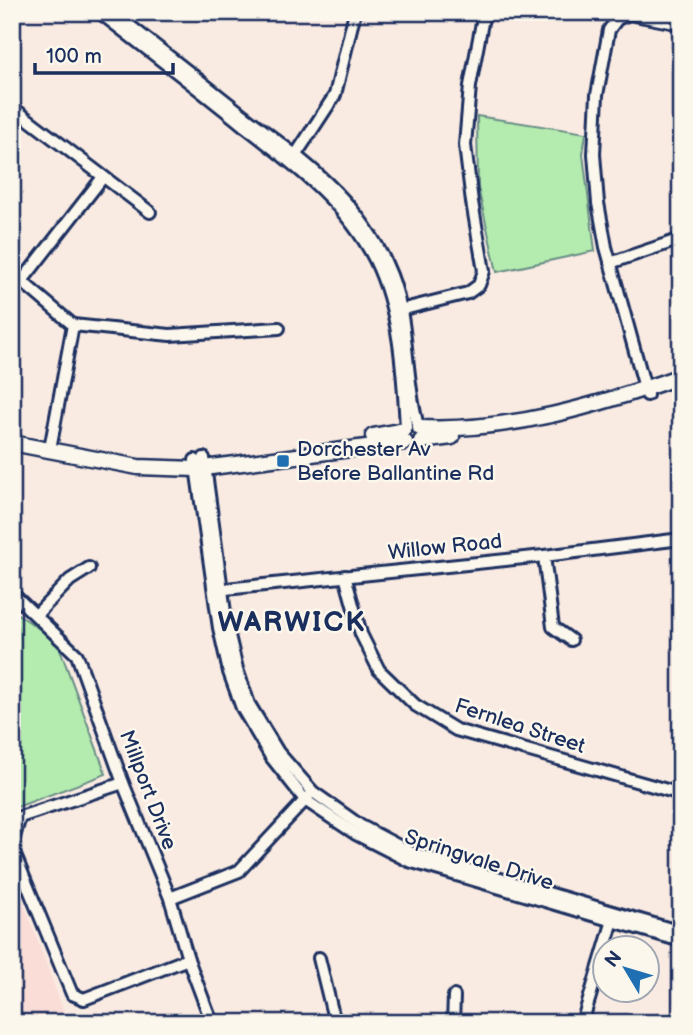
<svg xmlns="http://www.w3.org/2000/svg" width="693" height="1035" viewBox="0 0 693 1035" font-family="'Balsamiq Sans',sans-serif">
  <rect width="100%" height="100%" fill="#faebe2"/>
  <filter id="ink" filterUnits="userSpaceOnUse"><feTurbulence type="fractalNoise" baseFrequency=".0143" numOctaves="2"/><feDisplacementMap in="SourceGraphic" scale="14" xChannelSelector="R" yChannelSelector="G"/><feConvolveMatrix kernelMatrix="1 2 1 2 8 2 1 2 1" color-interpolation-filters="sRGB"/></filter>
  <g filter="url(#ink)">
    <path fill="#f9ddd6" d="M 12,871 L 68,1023 L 12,1023 Z"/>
    <g fill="#b4ebae" stroke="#688d86" stroke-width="2">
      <path d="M 477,116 L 586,133 L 583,154 L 595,251 L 497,272 L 478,188 Z"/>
      <path d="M 12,610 L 57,641 L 106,774 L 14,808 L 12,811 Z"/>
    </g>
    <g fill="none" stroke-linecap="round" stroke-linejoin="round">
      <defs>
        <g id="minor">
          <path d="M 99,12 C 147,49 195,86 242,124 C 292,163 346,202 375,260 C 400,311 403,372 406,427"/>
          <path d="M 112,12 C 156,46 199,80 242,114 C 303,161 362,201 391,275 C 410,324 404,377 418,426"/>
          <path d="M 12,107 L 150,212"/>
          <path d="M 293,159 L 335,95 L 355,12"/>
          <path d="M 610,263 L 681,239"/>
          <path d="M 12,273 L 73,325 L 170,335 L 279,328"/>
          <path d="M 22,281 L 103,177"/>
          <path d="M 396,311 L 468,293 L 479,285 L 484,271 L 472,202 L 465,145 L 470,86 L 484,12"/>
          <path d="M 647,395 L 606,247 L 598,203 L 594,154 L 597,95 L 609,30 L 617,19 L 629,14 L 681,24"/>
          <path d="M 50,449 L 73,325"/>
          <path d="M 204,458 L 227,627 L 237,669 L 249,704 L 278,752 L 313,792 L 361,826 L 412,853 L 681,932"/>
          <path d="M 195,460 L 219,628 L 229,672 L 242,708 L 271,757 L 305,800 L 356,834 L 409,861 L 681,941"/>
          <path d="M 544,556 L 553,627 L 571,640"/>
          <path d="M 345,576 L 361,634 L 379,670 L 415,705 L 456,730 L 681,794"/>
          <path d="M 216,590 L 544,556 L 681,539"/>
          <path d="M 12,593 L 77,655 L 123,783 L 170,898 L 188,959 L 212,1023"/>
          <path d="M 36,615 L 70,580 L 89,568"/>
          <path d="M 12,844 L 20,817 L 123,783"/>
          <path d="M 12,848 L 72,994 L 84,999 L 188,959"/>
          <path d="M 170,898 L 239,871 L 308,797"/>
          <path d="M 319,958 L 335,1023"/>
          <path d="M 453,1023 L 454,996"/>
          <path d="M 582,1023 L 614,917"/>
        </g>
        <g id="major">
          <path d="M 420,428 C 509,432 597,406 681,376"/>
          <path d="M 373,436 L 404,430"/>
          <path d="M 421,441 L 452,437"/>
          <path d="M 12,443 L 138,467 L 196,469 L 405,442"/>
        </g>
      </defs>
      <use href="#minor" stroke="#1b2f5e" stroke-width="16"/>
      <use href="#major" stroke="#1b2f5e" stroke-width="19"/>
      <use href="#minor" stroke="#fbf7ec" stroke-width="10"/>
      <use href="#major" stroke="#fbf7ec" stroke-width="14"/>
    </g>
  </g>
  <rect fill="#1f6fb2" stroke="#fbf7ec" stroke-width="2.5" x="276" y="454" width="14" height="14" rx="3.5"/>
  <g text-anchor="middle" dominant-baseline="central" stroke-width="5" stroke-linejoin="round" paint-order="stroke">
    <g font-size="21" fill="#1b2f5e" stroke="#fbf7ec" text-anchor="start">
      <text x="297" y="449">Dorchester Av<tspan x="297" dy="24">Before Ballantine Rd</tspan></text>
    </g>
    <g font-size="21" fill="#1b2f5e" stroke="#fbf7ec">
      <text transform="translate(445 547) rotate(-6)">Willow Road</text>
      <text transform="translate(520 726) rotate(18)">Fernlea Street</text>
      <text transform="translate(148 790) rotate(69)">Millport Drive</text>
      <text transform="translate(479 860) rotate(18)">Springvale Drive</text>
    </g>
    <g font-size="28" font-weight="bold" letter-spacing="2" fill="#1b2f5e" stroke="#fbf7ec">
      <text x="292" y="622">WARWICK</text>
    </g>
  </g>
  <rect width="693" height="1035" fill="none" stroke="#fbf7ec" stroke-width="42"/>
  <rect x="21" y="21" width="651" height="993" fill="none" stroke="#1b2f5e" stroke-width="2.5" filter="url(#ink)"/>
  <g transform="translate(626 969) rotate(308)"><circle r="33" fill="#fbf7ec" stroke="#a1a7b3" stroke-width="2"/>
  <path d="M0-5L12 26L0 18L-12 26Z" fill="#1f6fb2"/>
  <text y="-10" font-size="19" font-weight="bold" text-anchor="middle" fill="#1b2f5e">N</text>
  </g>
  <path d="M35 63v10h138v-10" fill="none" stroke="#1b2f5e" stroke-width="3.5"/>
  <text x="46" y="63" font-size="21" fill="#1b2f5e" stroke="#fbf7ec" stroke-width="5" paint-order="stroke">100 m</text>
</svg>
